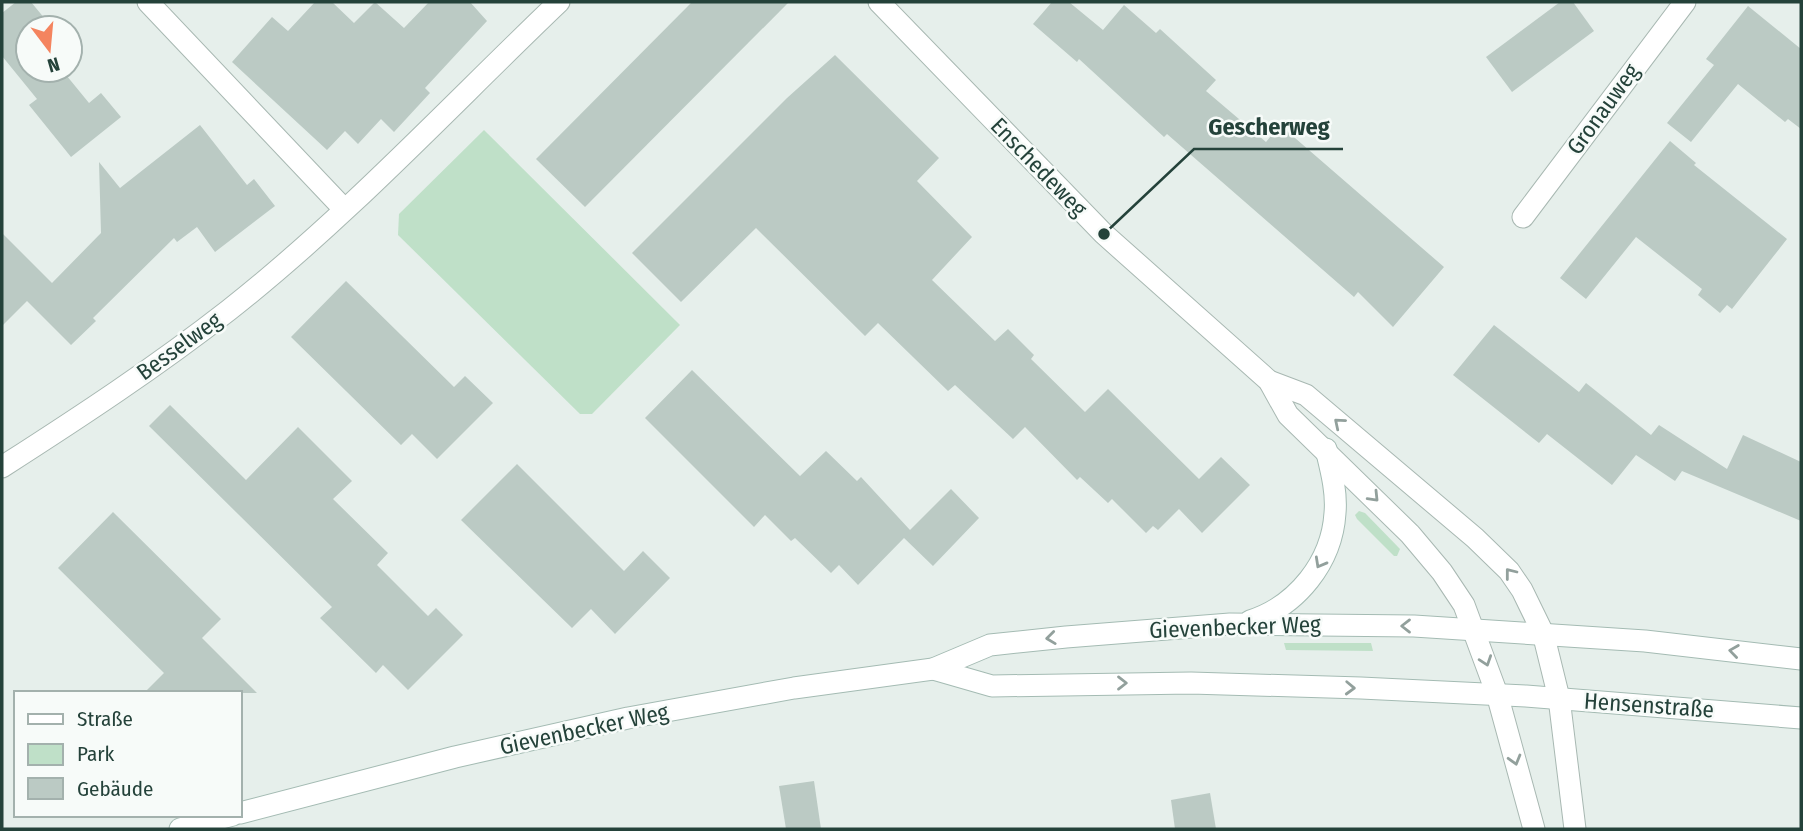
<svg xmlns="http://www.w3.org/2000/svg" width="1803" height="831" viewBox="0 0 1803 831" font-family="'Fira Sans Condensed',sans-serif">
  <rect width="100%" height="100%" fill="#e6efeb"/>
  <g fill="#bfe0c8">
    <path d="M 484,130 L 680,325 L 592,414 L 580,414 L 398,235 L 399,214 Z"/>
    <path d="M 1359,511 L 1365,513 L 1400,549 L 1397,556 L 1394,556 L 1357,519 L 1355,515 Z"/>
    <path d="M 1284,643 L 1371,643 L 1373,651 L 1286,650 Z"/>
  </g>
  <g fill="#bbcac4">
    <path d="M 16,2 L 31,2 L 50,25 L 48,28 L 28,28 L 28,70 L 62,70 L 89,103 L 101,93 L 121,117 L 71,157 L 29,105 L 37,99 L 2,56 L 2,13 Z"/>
    <path d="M 315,2 L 332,2 L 354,23 L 375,2 L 404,28 L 429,2 L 470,2 L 487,21 L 425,88 L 430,93 L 394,132 L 381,119 L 358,144 L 345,131 L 327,150 L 232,62 L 272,17 L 288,31 Z"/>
    <path d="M 692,2 L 789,2 L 585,207 L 536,159 Z"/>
    <path d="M 1052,2 L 1069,2 L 1103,30 L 1124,5 L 1156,33 L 1160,29 L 1216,80 L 1206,91 L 1266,142 L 1280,125 L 1444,267 L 1393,327 L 1358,292 L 1354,297 L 1167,134 L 1164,137 L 1079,59 L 1077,62 L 1033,24 Z"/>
    <path d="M 1560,2 L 1573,2 L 1594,31 L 1512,92 L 1486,57 Z"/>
    <path d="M 1748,6 L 1801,49 L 1801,129 L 1788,119 L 1785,122 L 1738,84 L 1691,142 L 1667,123 L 1714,65 L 1706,59 Z"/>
    <path d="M 835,55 L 939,158 L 917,181 L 972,237 L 932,280 L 995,341 L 1008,329 L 1034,355 L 1031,359 L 1085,412 L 1108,389 L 1199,479 L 1221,457 L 1250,485 L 1202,533 L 1179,509 L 1158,530 L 1153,526 L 1146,533 L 1112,499 L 1108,503 L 1080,477 L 1077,480 L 1025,427 L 1013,439 L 955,385 L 948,391 L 878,323 L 865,336 L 756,228 L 681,302 L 632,253 L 787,98 Z"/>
    <path d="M 200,125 L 247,185 L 254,179 L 275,206 L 215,252 L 197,227 L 177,242 L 174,238 L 93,318 L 96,321 L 71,345 L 27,301 L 2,326 L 2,233 L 52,283 L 101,233 L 99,162 L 120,188 Z"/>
    <path d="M 1670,141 L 1696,163 L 1694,165 L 1787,239 L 1732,309 L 1727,305 L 1720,313 L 1698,295 L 1702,289 L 1636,237 L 1586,299 L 1560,278 Z"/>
    <path d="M 346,281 L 454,387 L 465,376 L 493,403 L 437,459 L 412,434 L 401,445 L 291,337 Z"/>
    <path d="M 1494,325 L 1579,392 L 1586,383 L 1651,435 L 1659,425 L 1727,469 L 1743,435 L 1801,462 L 1801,521 L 1682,471 L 1675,481 L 1636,455 L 1612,485 L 1547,434 L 1539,443 L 1453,375 Z"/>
    <path d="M 692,370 L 800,476 L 826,451 L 857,481 L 861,477 L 910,530 L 951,489 L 979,518 L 933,566 L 904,538 L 858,585 L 839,565 L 831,573 L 795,538 L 791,541 L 765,515 L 754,527 L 645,418 Z"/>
    <path d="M 170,405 L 246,480 L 298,427 L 352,481 L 333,499 L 388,553 L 377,565 L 428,616 L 436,608 L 463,635 L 408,690 L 383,665 L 376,673 L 320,618 L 332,607 L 149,426 Z"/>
    <path d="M 517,464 L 624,571 L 643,551 L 670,578 L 615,634 L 591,609 L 572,628 L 461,520 Z"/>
    <path d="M 113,512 L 221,619 L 202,638 L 257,693 L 144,693 L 164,673 L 58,568 Z"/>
    <path d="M 814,781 L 821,829 L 786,829 L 779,786 Z"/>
    <path d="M 1210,793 L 1216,829 L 1175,829 L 1171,800 Z"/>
  </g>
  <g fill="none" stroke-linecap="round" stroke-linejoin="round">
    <defs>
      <g id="minor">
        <path d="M 148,2 L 344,209"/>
        <path d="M 1523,217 L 1685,2"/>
        <path d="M 2,467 C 80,417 156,367 229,310 C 347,217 451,105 559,2"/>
        <path d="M 1497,694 L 1534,829"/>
        <path d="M 1559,698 L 1575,829"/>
      </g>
      <g id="tertiary">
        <path d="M 879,2 L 1104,234 L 1269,381 L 1288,415 L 1410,534 L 1442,572 L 1464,605 L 1497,694"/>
        <path d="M 1269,381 L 1306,395 L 1475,538 L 1509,571 L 1522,590 L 1543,633 L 1559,698"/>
      </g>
      <g id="secondary">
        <path d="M 1250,621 C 1297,606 1332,562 1335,513 C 1337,492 1331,470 1326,449"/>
        <path d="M 933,669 L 992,686 L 1191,683 L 1361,688 L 1526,696 L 1801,718"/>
        <path d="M 240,813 L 455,757 L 628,718 L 794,688 L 933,669 L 990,645 L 1066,637 L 1230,624 L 1414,626 L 1645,641 L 1801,659"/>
        <path d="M 180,829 L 233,815"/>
      </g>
    </defs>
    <use href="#minor" stroke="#a8b8b2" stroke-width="23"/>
    <use href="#tertiary" stroke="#a8b8b2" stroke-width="23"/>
    <use href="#secondary" stroke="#a4bbb3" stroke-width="23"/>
    <use href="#minor" stroke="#fff" stroke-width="21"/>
    <use href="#tertiary" stroke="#fff" stroke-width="21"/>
    <use href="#secondary" stroke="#fff" stroke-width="21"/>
  </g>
  <defs><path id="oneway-chevron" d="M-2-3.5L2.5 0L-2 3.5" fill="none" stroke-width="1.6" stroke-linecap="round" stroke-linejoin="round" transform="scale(1.75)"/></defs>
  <g stroke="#92a09c">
    <use href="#oneway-chevron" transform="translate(1339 423) rotate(-140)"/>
    <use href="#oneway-chevron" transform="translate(1374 497) rotate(46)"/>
    <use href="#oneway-chevron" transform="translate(1320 563) rotate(119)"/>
    <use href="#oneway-chevron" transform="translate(1510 573) rotate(-128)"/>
    <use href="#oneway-chevron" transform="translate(1406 626) rotate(-180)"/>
    <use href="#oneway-chevron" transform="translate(1051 638) rotate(173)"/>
    <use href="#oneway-chevron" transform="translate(1734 651) rotate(-172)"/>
    <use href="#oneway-chevron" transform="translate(1486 661) rotate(71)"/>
    <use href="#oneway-chevron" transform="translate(1122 683)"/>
    <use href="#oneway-chevron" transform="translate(1350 688) rotate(2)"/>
    <use href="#oneway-chevron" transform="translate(1515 760) rotate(74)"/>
  </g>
  <g text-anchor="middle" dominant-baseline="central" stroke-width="5" stroke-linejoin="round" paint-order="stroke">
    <g font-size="23" fill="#24423a" stroke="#f7fbf9">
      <text transform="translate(1603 109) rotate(-54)">Gronauweg</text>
      <text transform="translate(1039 167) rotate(46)">Enschedeweg</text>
      <text transform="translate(179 346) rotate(-36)">Besselweg</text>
      <text transform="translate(1235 627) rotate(-2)">Gievenbecker Weg</text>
      <text transform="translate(1649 705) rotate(4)">Hensenstraße</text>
      <text transform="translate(584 729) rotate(-12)">Gievenbecker Weg</text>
    </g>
  </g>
  <path fill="none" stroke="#24423a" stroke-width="2.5" d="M1104 234L1194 149H1343"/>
  <circle fill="#24423a" stroke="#f7fbf9" stroke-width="2.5" cx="1104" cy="234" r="7"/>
  <g font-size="24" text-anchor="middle" font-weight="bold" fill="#24423a" stroke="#f7fbf9" stroke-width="5" stroke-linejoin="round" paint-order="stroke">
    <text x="1269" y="135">Gescherweg</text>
  </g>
  <rect width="1803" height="831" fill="none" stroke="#24423a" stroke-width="7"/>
  <rect x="14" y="691" width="228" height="126" fill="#f7fbf9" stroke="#a3b1ad" stroke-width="2"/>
  <rect x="28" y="714" width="35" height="10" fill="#ffffff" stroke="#a3b1ad" stroke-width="2"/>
  <text x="77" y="726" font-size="21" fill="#24423a">Straße</text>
  <rect x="28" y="744" width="35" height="21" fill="#bfe0c8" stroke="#a3b1ad" stroke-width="2"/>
  <text x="77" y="761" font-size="21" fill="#24423a">Park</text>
  <rect x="28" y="778" width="35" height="21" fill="#bbcac4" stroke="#a3b1ad" stroke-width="2"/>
  <text x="77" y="796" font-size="21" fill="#24423a">Gebäude</text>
  <g transform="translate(49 49) rotate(164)"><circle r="33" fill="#f7fbf9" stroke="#a3b1ad" stroke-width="2"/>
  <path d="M0-5L12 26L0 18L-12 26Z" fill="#f4845f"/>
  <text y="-10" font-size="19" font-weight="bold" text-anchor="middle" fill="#24423a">N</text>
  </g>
</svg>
